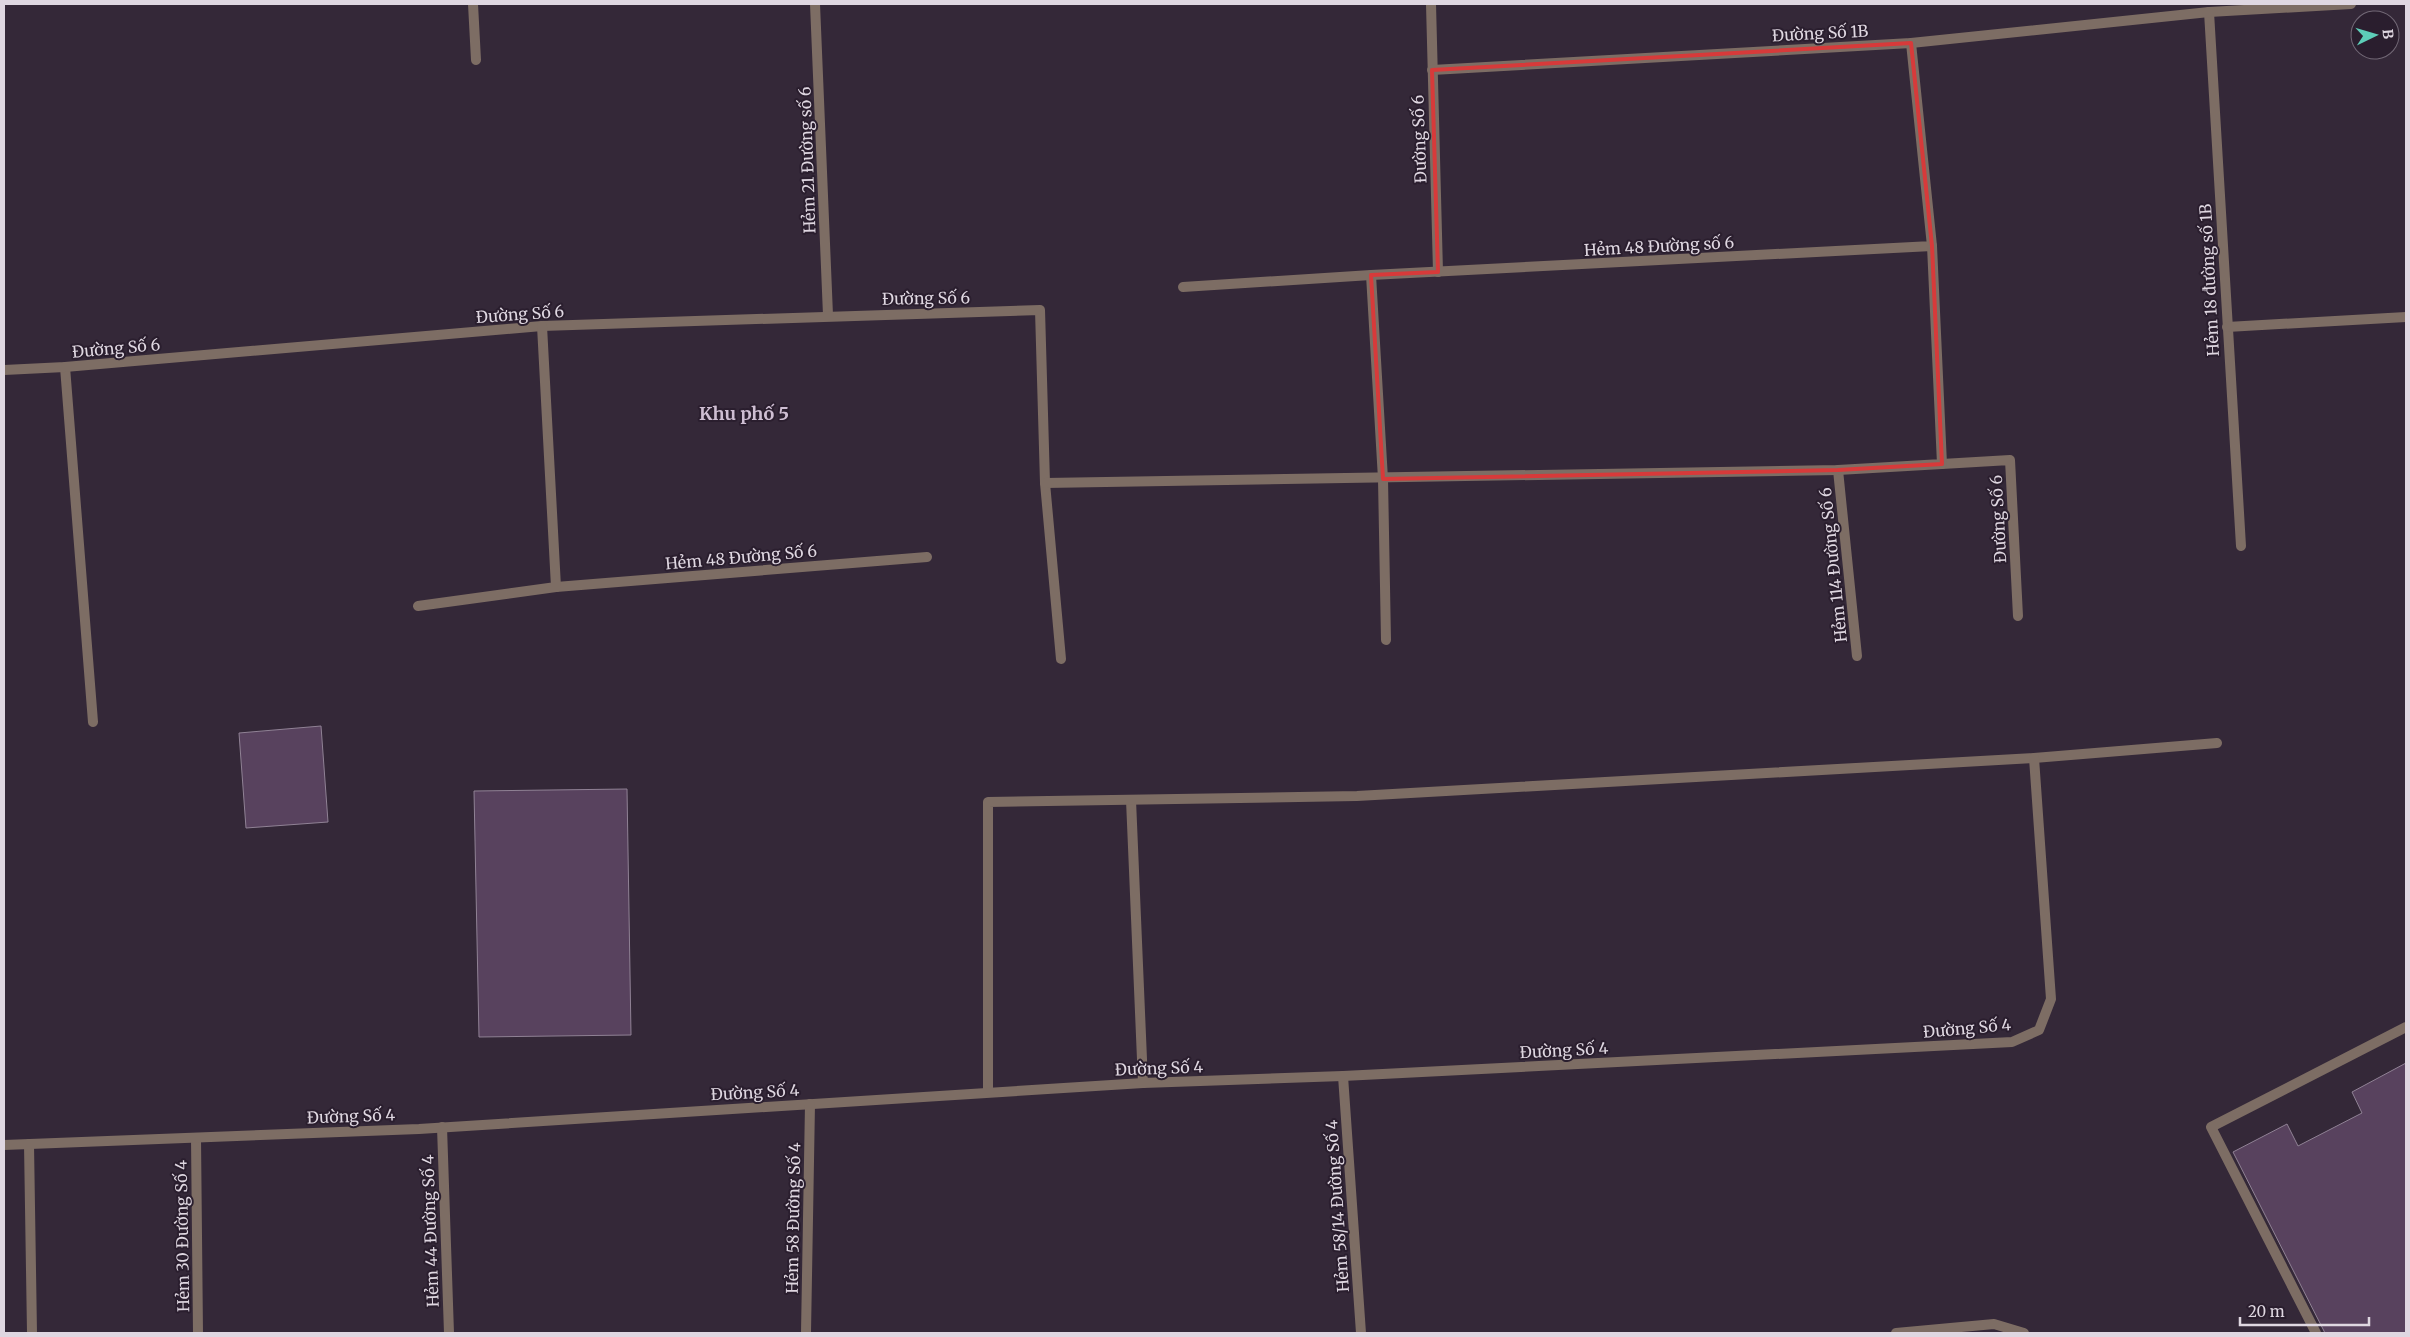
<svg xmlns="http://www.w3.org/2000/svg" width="2410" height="1337" viewBox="0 0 2410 1337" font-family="Merriweather,serif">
  <rect width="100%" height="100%" fill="#342838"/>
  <g fill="#58425e" stroke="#908295">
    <path d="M 321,726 L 328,822 L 246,828 L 239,733 Z"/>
    <path d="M 627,789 L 631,1035 L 479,1037 L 474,791 Z"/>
    <path d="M 2406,1063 L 2406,1333 L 2325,1333 L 2233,1152 L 2287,1124 L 2298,1146 L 2362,1113 L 2352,1092 Z"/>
  </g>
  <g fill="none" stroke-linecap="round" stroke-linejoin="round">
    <g stroke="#7d6d64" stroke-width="10">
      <path d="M 473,4 L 476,60"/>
      <path d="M 2209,12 L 2241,546"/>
      <path d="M 65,367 L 93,722"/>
      <path d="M 1131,800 L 1143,1083"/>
      <path d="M 988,1092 L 988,802 L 1357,796 L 2034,758 L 2217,743"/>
      <path d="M 442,1127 L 449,1333"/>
      <path d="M 196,1138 L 198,1333"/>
      <path d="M 1896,1333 L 1994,1324 L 2024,1333"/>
      <path d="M 2316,1333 L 2211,1127 L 2406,1027"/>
    </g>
    <g stroke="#7d6d64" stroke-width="10">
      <path d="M 815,4 L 828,315"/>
      <path d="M 1431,4 L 1438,272"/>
      <path d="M 1432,70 L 1911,43 L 2209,12 L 2351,4"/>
      <path d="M 1371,275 L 1383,479 L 1386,640"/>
      <path d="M 1183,287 L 1371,275 L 1932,246 L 1911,43"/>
      <path d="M 2227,327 L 2406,317"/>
      <path d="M 4,370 L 65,367 L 542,326 L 1040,310 L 1045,483 L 1061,659"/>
      <path d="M 1942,464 L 2010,460 L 2018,616"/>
      <path d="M 1838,470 L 1857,656"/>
      <path d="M 1045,483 L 1838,470 L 1942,464 L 1932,246"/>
      <path d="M 556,587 L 927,557"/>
      <path d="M 418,606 L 556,587 L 542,326"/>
      <path d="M 1343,1076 L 1361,1333"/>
      <path d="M 29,1144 L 32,1333"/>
      <path d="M 4,1145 L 419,1129 L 1143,1083 L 1343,1076 L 2012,1042 L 2039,1030 L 2051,999 L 2034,758"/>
      <path d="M 806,1333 L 810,1104"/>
    </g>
  </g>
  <path fill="none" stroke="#d73a3a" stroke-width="4" stroke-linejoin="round" d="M 1911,43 L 1932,246 L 1942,464 L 1838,470 L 1383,479 L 1371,275 L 1438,272 L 1432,70 Z"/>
  <g text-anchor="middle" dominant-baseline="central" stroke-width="4" stroke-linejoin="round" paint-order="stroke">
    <g font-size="16" fill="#dfd7e1" stroke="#2a1e2e">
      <text transform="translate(1820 33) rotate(-3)">Đường Số 1B</text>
      <text transform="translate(1419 139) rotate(-92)">Đường Số 6</text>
      <text transform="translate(807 160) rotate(-92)">Hẻm 21 Đường số 6</text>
      <text transform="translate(1659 246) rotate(-3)">Hẻm 48 Đường số 6</text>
      <text transform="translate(2209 280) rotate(-93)">Hẻm 18 đường số 1B</text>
      <text transform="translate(926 298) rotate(-1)">Đường Số 6</text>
      <text transform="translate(520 314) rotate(-4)">Đường Số 6</text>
      <text transform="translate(116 348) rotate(-5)">Đường Số 6</text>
      <text transform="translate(1998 519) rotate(-93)">Đường Số 6</text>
      <text transform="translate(741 557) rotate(-5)">Hẻm 48 Đường Số 6</text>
      <text transform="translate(1833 565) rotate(-96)">Hẻm 114 Đường Số 6</text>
      <text transform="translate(1967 1028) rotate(-5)">Đường Số 4</text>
      <text transform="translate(1564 1050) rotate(-3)">Đường Số 4</text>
      <text transform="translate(1159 1068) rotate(-2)">Đường Số 4</text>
      <text transform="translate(755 1092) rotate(-3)">Đường Số 4</text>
      <text transform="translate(351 1116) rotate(-2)">Đường Số 4</text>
      <text transform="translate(1337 1206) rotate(-94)">Hẻm 58/14 Đường Số 4</text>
      <text transform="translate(793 1218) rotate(-89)">Hẻm 58 Đường Số 4</text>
      <text transform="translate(430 1231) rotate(-92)">Hẻm 44 Đường Số 4</text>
      <text transform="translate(182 1236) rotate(-91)">Hẻm 30 Đường Số 4</text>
    </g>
    <g font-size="18" font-weight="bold" fill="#cebed2" stroke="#2a1e2e">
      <text x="744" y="413">Khu phố 5</text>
    </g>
  </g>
  <rect width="2410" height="1337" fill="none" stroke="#dfd7e1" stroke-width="10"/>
  <g transform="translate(2375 35) rotate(85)"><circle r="24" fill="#2a1e2e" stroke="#726876"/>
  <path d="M0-4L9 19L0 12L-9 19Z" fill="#5dceb8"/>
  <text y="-8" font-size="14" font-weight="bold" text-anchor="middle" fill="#dfd7e1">B</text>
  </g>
  <path d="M2240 1317v8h129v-8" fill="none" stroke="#dfd7e1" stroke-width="2.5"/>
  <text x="2248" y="1317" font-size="15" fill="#dfd7e1" stroke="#2a1e2e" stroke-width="4" paint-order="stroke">20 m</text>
</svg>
